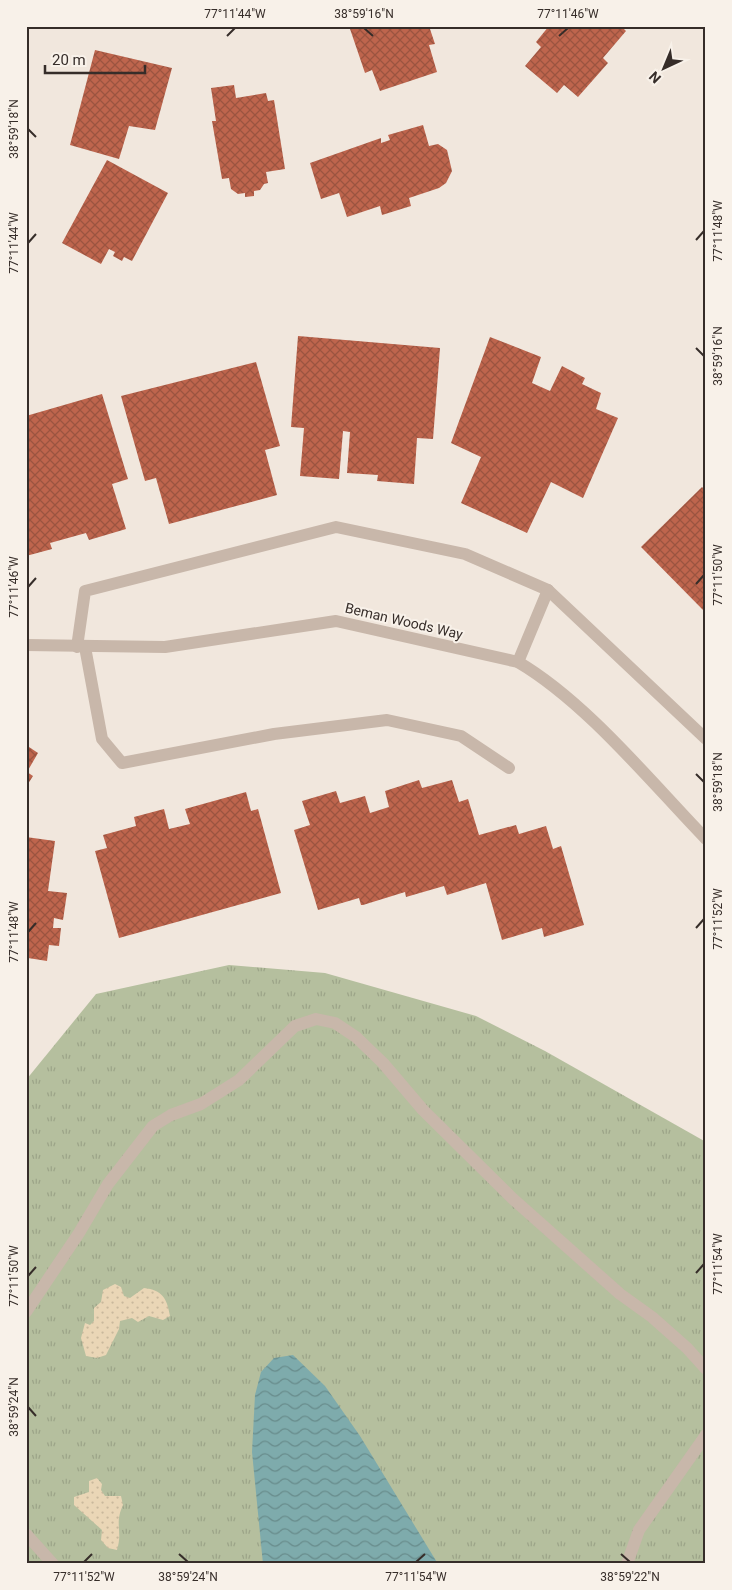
<svg xmlns="http://www.w3.org/2000/svg" width="732" height="1590" viewBox="0 0 732 1590" font-family="Roboto,sans-serif">
  <defs>
    <pattern id="grass-tufts" width="24" height="20" patternUnits="userSpaceOnUse" patternTransform="scale(1.25)"><rect width="24" height="20" fill="#b5bf9e"/><path d="M3 7l-1-3M5 7V3M7 7l1-3M15 17l-1-3M17 17v-4M19 17l1-3" fill="none" stroke="#9ca488"/></pattern>
    <pattern id="sand-dots" width="8" height="8" patternUnits="userSpaceOnUse" patternTransform="scale(1.25)"><rect width="8" height="8" fill="#ead6b6"/><path d="M2 2h.1M6 6h.1" fill="none" stroke="#c9b89c" stroke-width="1.8" stroke-linecap="round"/></pattern>
    <pattern id="water-waves" width="16" height="10" patternUnits="userSpaceOnUse" patternTransform="scale(1.25)"><rect width="16" height="10" fill="#7eabac"/><path d="M0 5q4-4 8 0t8 0" fill="none" stroke="#688c8c"/></pattern>
    <pattern id="building-cross-hatch" width="8" height="8" patternUnits="userSpaceOnUse" patternTransform="scale(1.25)"><rect width="8" height="8" fill="#be654d"/><path d="M0 0l8 8M0 8l8-8" fill="none" stroke="#9b5440"/></pattern>
  </defs>
  <rect width="100%" height="100%" fill="#f1e7dd"/>
  <path fill="url(#grass-tufts)" d="M 229,965 L 325,973 L 476,1016 L 545,1051 L 706,1142 L 706,1564 L 26,1564 L 26,1080 L 96,994 Z"/>
  <g fill="url(#sand-dots)">
    <path d="M 115,1284 L 121,1287 L 124,1296 L 130,1298 L 144,1288 C 162,1290 167,1298 170,1316 L 163,1320 L 149,1316 L 138,1322 L 132,1318 L 120,1321 L 119,1329 L 106,1355 L 97,1358 L 86,1356 L 81,1338 L 85,1323 L 90,1325 L 94,1321 L 94,1308 L 101,1302 L 103,1290 Z"/>
    <path d="M 97,1478 L 102,1484 L 101,1490 L 105,1496 L 121,1496 L 123,1505 C 114,1524 123,1531 117,1550 L 108,1548 L 101,1540 L 102,1530 L 74,1505 L 74,1497 L 89,1492 L 89,1481 Z"/>
  </g>
  <path fill="url(#water-waves)" d="M 293,1355 L 325,1386 L 360,1436 L 438,1564 L 263,1564 L 252,1452 L 255,1395 L 261,1372 L 274,1358 Z"/>
  <g fill="url(#building-cross-hatch)">
    <path d="M 349,26 L 429,26 L 435,44 L 429,45 L 437,72 L 380,91 L 372,70 L 365,73 Z"/>
    <path d="M 549,26 L 624,26 L 623,28 L 626,31 L 603,58 L 608,63 L 578,97 L 564,85 L 557,93 L 525,66 L 541,47 L 536,42 Z"/>
    <path d="M 95,50 L 172,68 L 155,130 L 129,126 L 119,159 L 70,145 Z"/>
    <path d="M 234,85 L 236,98 L 266,93 L 268,101 L 274,100 L 285,169 L 266,172 L 268,183 L 264,184 L 260,190 L 254,191 L 254,196 L 245,197 L 245,193 L 238,194 L 231,189 L 229,178 L 222,179 L 212,121 L 216,121 L 211,88 Z"/>
    <path d="M 423,125 L 429,146 L 438,144 L 447,150 L 452,171 L 446,183 L 439,188 L 409,198 L 411,206 L 382,215 L 380,206 L 347,217 L 339,193 L 321,199 L 310,163 L 381,138 L 381,143 L 390,140 L 388,135 Z"/>
    <path d="M 107,160 L 168,193 L 132,261 L 124,257 L 122,261 L 113,256 L 115,252 L 109,249 L 101,264 L 62,243 Z"/>
    <path d="M 298,336 L 440,348 L 433,439 L 417,438 L 414,484 L 377,481 L 378,475 L 347,473 L 350,432 L 343,431 L 339,479 L 300,476 L 304,428 L 291,427 Z"/>
    <path d="M 490,337 L 541,357 L 532,383 L 550,391 L 562,366 L 585,378 L 582,384 L 601,393 L 596,409 L 618,418 L 583,498 L 551,482 L 527,533 L 461,503 L 481,457 L 451,443 Z"/>
    <path d="M 256,362 L 280,446 L 265,450 L 277,495 L 169,524 L 156,478 L 145,481 L 121,396 Z"/>
    <path d="M 102,394 L 128,479 L 112,484 L 126,529 L 89,540 L 86,533 L 50,543 L 52,549 L 26,556 L 26,416 Z"/>
    <path d="M 702,487 L 706,491 L 706,613 L 641,547 Z"/>
    <path d="M 26,745 L 38,753 L 27,772 L 33,776 L 26,787 Z"/>
    <path d="M 419,780 L 422,788 L 452,780 L 459,802 L 468,799 L 479,835 L 516,825 L 519,834 L 546,826 L 553,849 L 561,846 L 584,925 L 544,937 L 542,928 L 502,940 L 486,883 L 447,895 L 444,886 L 406,897 L 405,892 L 363,905 L 361,905 L 359,898 L 318,910 L 294,830 L 310,825 L 302,801 L 336,791 L 340,803 L 365,796 L 370,813 L 389,807 L 385,791 Z"/>
    <path d="M 246,792 L 251,811 L 258,809 L 281,893 L 119,938 L 95,851 L 107,848 L 103,835 L 136,826 L 134,817 L 164,809 L 169,829 L 190,824 L 185,809 Z"/>
    <path d="M 26,837 L 55,841 L 48,891 L 67,893 L 63,920 L 54,918 L 53,928 L 61,928 L 59,946 L 49,945 L 47,961 L 28,958 L 27,964 Z"/>
  </g>
  <g fill="none" stroke-linecap="round" stroke-linejoin="round">
    <g stroke="#c8b7aa" stroke-width="12">
      <path d="M 77,647 L 85,591 L 336,527 L 465,554 L 548,590 L 706,739"/>
      <path d="M 85,647 L 102,739 L 122,763 L 274,734 L 387,720 L 461,736 L 509,768"/>
      <path d="M 518,662 L 548,590"/>
      <path d="M 26,1312 L 79,1233 L 108,1184 L 153,1126 L 171,1115 L 201,1104 L 239,1080 L 295,1026 L 316,1019 L 335,1023 L 356,1037 L 383,1063 L 423,1110 L 512,1198 L 620,1294 L 652,1317 L 687,1348 L 706,1369"/>
      <path d="M 26,1534 L 53,1564"/>
      <path d="M 627,1564 L 639,1530 L 706,1435"/>
    </g>
    <path stroke="#c8b7aa" stroke-width="12" d="M 26,645 L 165,647 L 336,621 L 518,662 C 586,702 650,781 706,839"/>
  </g>
  <path fill="none" stroke="#362d29" stroke-width="2" d="M 364,28 L 373,36M 227,36 L 235,28M 559,36 L 568,28M 28,129 L 36,137M 696,240 L 704,231M 28,243 L 36,234M 696,348 L 704,356M 696,584 L 704,575M 28,587 L 36,578M 696,774 L 704,782M 696,928 L 704,919M 28,932 L 36,923M 696,1273 L 704,1264M 28,1276 L 36,1267M 28,1407 L 36,1416M 179,1554 L 188,1562M 621,1554 L 630,1562M 84,1562 L 92,1554M 416,1562 L 425,1554"/>
  <g text-anchor="middle" dominant-baseline="central" stroke-width="4" stroke-linejoin="round" paint-order="stroke">
    <g font-size="14" fill="#362d29" stroke="#f8f1e9">
      <text transform="translate(404 621) rotate(13)">Beman Woods Way</text>
    </g>
  </g>
  <rect width="732" height="1590" fill="none" stroke="#f8f1e9" stroke-width="55"/>
  <g transform="translate(664 68) rotate(224)" stroke="#f8f1e9" stroke-width="4" paint-order="stroke">
  <path d="M0-4L9 19L0 12L-9 19Z" fill="#362d29"/>
  <text y="-8" font-size="14" font-weight="bold" text-anchor="middle" fill="#362d29">N</text>
  </g>
  <path d="M45 65v8h100v-8" fill="none" stroke="#362d29" stroke-width="2.5"/>
  <text x="52" y="65" font-size="15" fill="#362d29" stroke="#f8f1e9" stroke-width="4" paint-order="stroke">20 m</text>
  <rect x="28" y="28" width="676" height="1534" fill="none" stroke="#362d29" stroke-width="2"/>
  <g font-size="12" text-anchor="middle" fill="#362d29">
    <text x="235" y="18">77°11'44"W</text>
    <text x="364" y="18">38°59'16"N</text>
    <text x="568" y="18">77°11'46"W</text>
    <text transform="translate(14 129) rotate(-90)" y="4">38°59'18"N</text>
    <text transform="translate(718 231) rotate(-90)" y="4">77°11'48"W</text>
    <text transform="translate(14 243) rotate(-90)" y="4">77°11'44"W</text>
    <text transform="translate(718 356) rotate(-90)" y="4">38°59'16"N</text>
    <text transform="translate(718 575) rotate(-90)" y="4">77°11'50"W</text>
    <text transform="translate(14 587) rotate(-90)" y="4">77°11'46"W</text>
    <text transform="translate(718 782) rotate(-90)" y="4">38°59'18"N</text>
    <text transform="translate(718 919) rotate(-90)" y="4">77°11'52"W</text>
    <text transform="translate(14 932) rotate(-90)" y="4">77°11'48"W</text>
    <text transform="translate(718 1264) rotate(-90)" y="4">77°11'54"W</text>
    <text transform="translate(14 1276) rotate(-90)" y="4">77°11'50"W</text>
    <text transform="translate(14 1407) rotate(-90)" y="4">38°59'24"N</text>
    <text x="84" y="1581">77°11'52"W</text>
    <text x="188" y="1581">38°59'24"N</text>
    <text x="416" y="1581">77°11'54"W</text>
    <text x="630" y="1581">38°59'22"N</text>
  </g>
</svg>
